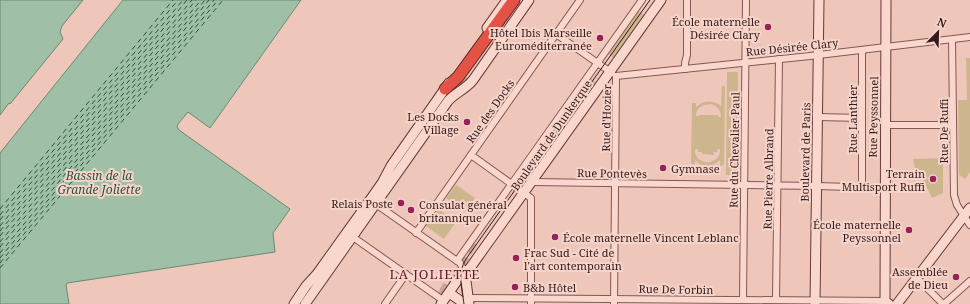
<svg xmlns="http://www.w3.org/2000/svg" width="970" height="304" viewBox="0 0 970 304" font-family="'Noto Serif',serif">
  <rect width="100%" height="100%" fill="#efc6ba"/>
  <g fill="#cdb68e" fill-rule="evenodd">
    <path d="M 638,11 L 646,16 L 615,59 L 607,53 Z"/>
    <path d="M 966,58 L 970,58 L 970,172 L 965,179 L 959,175 L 958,100 L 967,100 Z"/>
    <path d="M 727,72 L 738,72 L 737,175 L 726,175 Z"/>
    <path d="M 590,78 L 598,84 L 541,164 L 532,158 Z"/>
    <path d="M 722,86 L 725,86 L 724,165 L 720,166 L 720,160 C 713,167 703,168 695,160 L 695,164 L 691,164 L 692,103 L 696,103 L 696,107 C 704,100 713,100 721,106 ZM 711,104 C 717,106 721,110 721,117 L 718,117 L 718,115 L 699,115 L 699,116 L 696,116 C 696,107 703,105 711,104 ZM 695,149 L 698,149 L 698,152 L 702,152 L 702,154 L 714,155 L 714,152 L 717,152 L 718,149 L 720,149 C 721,166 694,167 695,149 Z"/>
    <path d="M 943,158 L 943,193 L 932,198 L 918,170 L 916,170 C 914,167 914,163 913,159 Z"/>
    <path d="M 530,162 L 538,168 L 524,188 L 515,182 Z"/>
    <path d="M 456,185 L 475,198 L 465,212 L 446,198 Z"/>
    <path d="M 438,209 L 456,222 L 444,239 L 426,226 Z"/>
  </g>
  <g fill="#9fbfa6" stroke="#678c71">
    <path d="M 0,0 L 83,0 L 62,26 L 60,32 L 63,39 L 10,104 L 9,103 L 0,115 Z"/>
    <path d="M 123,0 L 301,0 L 210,128 L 188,112 L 178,124 L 177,127 L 179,130 L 290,209 L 273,233 L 275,252 L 67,283 L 66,285 L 69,304 L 0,304 L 0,153 Z"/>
  </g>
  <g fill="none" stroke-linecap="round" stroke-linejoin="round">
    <g stroke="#28553d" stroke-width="1" stroke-dasharray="5 4" stroke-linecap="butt">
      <path d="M 0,209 L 173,0"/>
      <path d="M 0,215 L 178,0"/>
      <path d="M 0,220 L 183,0"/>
      <path d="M 0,226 L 187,0"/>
      <path d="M 0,231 L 192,0"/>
      <path d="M 0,236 L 196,0"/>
      <path d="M 0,242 L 201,0"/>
      <path d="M 0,247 L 205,0"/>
      <path d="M 0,253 L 209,0"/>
      <path d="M 0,258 L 214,0"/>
      <path d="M 0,263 L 218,0"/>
      <path d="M 0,268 L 223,0"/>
    </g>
    <g stroke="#caa49a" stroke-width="11" stroke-dasharray="11 5.5" stroke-linecap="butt">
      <path d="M 451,98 L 466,77"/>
      <path d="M 443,295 L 472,242"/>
    </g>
    <defs>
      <g id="street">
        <path d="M 556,34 L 612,73"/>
        <path d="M 952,40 L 954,195 L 957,205 L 964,216 L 970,225"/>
        <path d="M 685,69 L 685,63 L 687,55 L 687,0"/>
        <path d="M 616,76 L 810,56 L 970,37"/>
        <path d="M 817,117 L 862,118"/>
        <path d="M 886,125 L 952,125"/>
        <path d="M 471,155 L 531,198 L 531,304"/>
        <path d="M 532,182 L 817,186 L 885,188"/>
        <path d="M 862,187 L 862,50"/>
        <path d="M 373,202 L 460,263 L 465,273"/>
        <path d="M 416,233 L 580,0"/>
        <path d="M 350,235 L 444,301"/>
        <path d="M 457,261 L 642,0"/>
        <path d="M 917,278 L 943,304"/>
        <path d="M 468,298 L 885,301"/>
        <path d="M 743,300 L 746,0"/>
        <path d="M 776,300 L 779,59"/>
        <path d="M 385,304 L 406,274"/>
        <path d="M 614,304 L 616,76"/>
        <path d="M 944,304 L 970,281"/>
      </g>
      <g id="secondary">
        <path d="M 886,0 L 885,301 L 889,304"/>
        <path d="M 487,28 L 507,0"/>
        <path d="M 465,273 L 469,304"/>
        <path d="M 449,293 L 461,301 L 461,304"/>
        <path d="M 294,304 L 306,286 L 317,274 L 370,200 L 382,183 L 391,166 L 449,83"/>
        <path d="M 305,304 L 448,101 C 455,93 466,89 473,80 L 529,0"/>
        <path d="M 441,304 L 459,278 L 470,268 L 475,261 L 661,0"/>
        <path d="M 815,304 L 819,0"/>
        <path d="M 897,304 L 970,208"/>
      </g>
      <path id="highway" d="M 445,89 L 458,77 L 514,0"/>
    </defs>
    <use href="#street" stroke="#865754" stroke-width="8"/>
    <use href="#secondary" stroke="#673938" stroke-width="11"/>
    <use href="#highway" stroke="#53292a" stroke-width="13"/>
    <use href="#street" stroke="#fad7cd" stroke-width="6"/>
    <use href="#secondary" stroke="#fad7cd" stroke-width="9"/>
    <use href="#highway" stroke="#e45245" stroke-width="11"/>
    <path stroke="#341a1a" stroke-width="1" d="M 464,304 C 462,288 457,274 466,259 L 650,0"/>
  </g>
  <g fill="#97225b" stroke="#f6d4ca" stroke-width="1.5">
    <circle cx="768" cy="27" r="4"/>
    <circle cx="600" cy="38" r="4"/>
    <circle cx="467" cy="122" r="4"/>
    <circle cx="663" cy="168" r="4"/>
    <circle cx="933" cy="179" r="4"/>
    <circle cx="401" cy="203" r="4"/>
    <circle cx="411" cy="210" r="4"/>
    <circle cx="909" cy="230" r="4"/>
    <circle cx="555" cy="237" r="4"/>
    <circle cx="516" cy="258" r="4"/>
    <circle cx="956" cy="277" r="4"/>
    <circle cx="515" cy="287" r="4"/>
  </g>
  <g text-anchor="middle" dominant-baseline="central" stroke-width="4" stroke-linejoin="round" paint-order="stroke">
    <g font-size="11" fill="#341a1a" stroke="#f6d4ca" text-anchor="end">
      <text x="760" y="21">École maternelle<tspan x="760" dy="13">Désirée Clary</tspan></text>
      <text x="592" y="32">Hôtel Ibis Marseille<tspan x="592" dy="13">Euroméditerranée</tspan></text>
      <text x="459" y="116">Les Docks<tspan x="459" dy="13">Village</tspan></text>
      <text x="671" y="168" text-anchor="start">Gymnase</text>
      <text x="925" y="173">Terrain<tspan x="925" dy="13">Multisport Ruffi</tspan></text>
      <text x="393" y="203">Relais Poste</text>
      <text x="419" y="204" text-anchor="start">Consulat général<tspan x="419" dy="13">britannique</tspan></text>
      <text x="901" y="224">École maternelle<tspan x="901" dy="13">Peyssonnel</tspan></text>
      <text x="563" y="237" text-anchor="start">École maternelle Vincent Leblanc</text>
      <text x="524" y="252" text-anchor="start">Frac Sud - Cité de<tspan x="524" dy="13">l'art contemporain</tspan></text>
      <text x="948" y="271">Assemblée<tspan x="948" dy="13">de Dieu</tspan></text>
      <text x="523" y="287" text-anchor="start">B&amp;b Hôtel</text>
    </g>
    <g font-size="11" fill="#341a1a" stroke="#f6d4ca">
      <text transform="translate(792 47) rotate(-6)">Rue Désirée Clary</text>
      <text transform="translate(490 111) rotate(-55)">Rue des Docks</text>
      <text transform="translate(873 117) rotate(-89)">Rue Peyssonnel</text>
      <text transform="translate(606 118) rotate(-89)">Rue d'Hozier</text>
      <text transform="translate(852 119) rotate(-90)">Rue Lanthier</text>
      <text transform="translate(943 131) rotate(-90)">Rue De Ruffi</text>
      <text transform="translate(551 135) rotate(-55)">Boulevard de Dunkerque</text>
      <text transform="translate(734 150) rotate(-89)">Rue du Chevalier Paul</text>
      <text transform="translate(805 152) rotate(-89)">Boulevard de Paris</text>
      <text transform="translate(612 173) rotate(1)">Rue Pontevès</text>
      <text transform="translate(768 179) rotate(-89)">Rue Pierre Albrand</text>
      <text transform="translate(676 289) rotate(1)">Rue De Forbin</text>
    </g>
    <g font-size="12" font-style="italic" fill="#28553d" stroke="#f6d4ca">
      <text x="99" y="175">Bassin de la<tspan x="99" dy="14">Grande Joliette</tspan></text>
    </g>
    <g font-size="13" letter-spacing="1" fill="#62182c" stroke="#f6d4ca">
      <text x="435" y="274">LA JOLIETTE</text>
    </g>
  </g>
  <g transform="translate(938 32) rotate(23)" stroke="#f6d4ca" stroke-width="3" paint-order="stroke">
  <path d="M0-3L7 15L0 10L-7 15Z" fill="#341a1a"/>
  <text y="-6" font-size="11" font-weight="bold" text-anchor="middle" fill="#341a1a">N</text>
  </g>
</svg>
